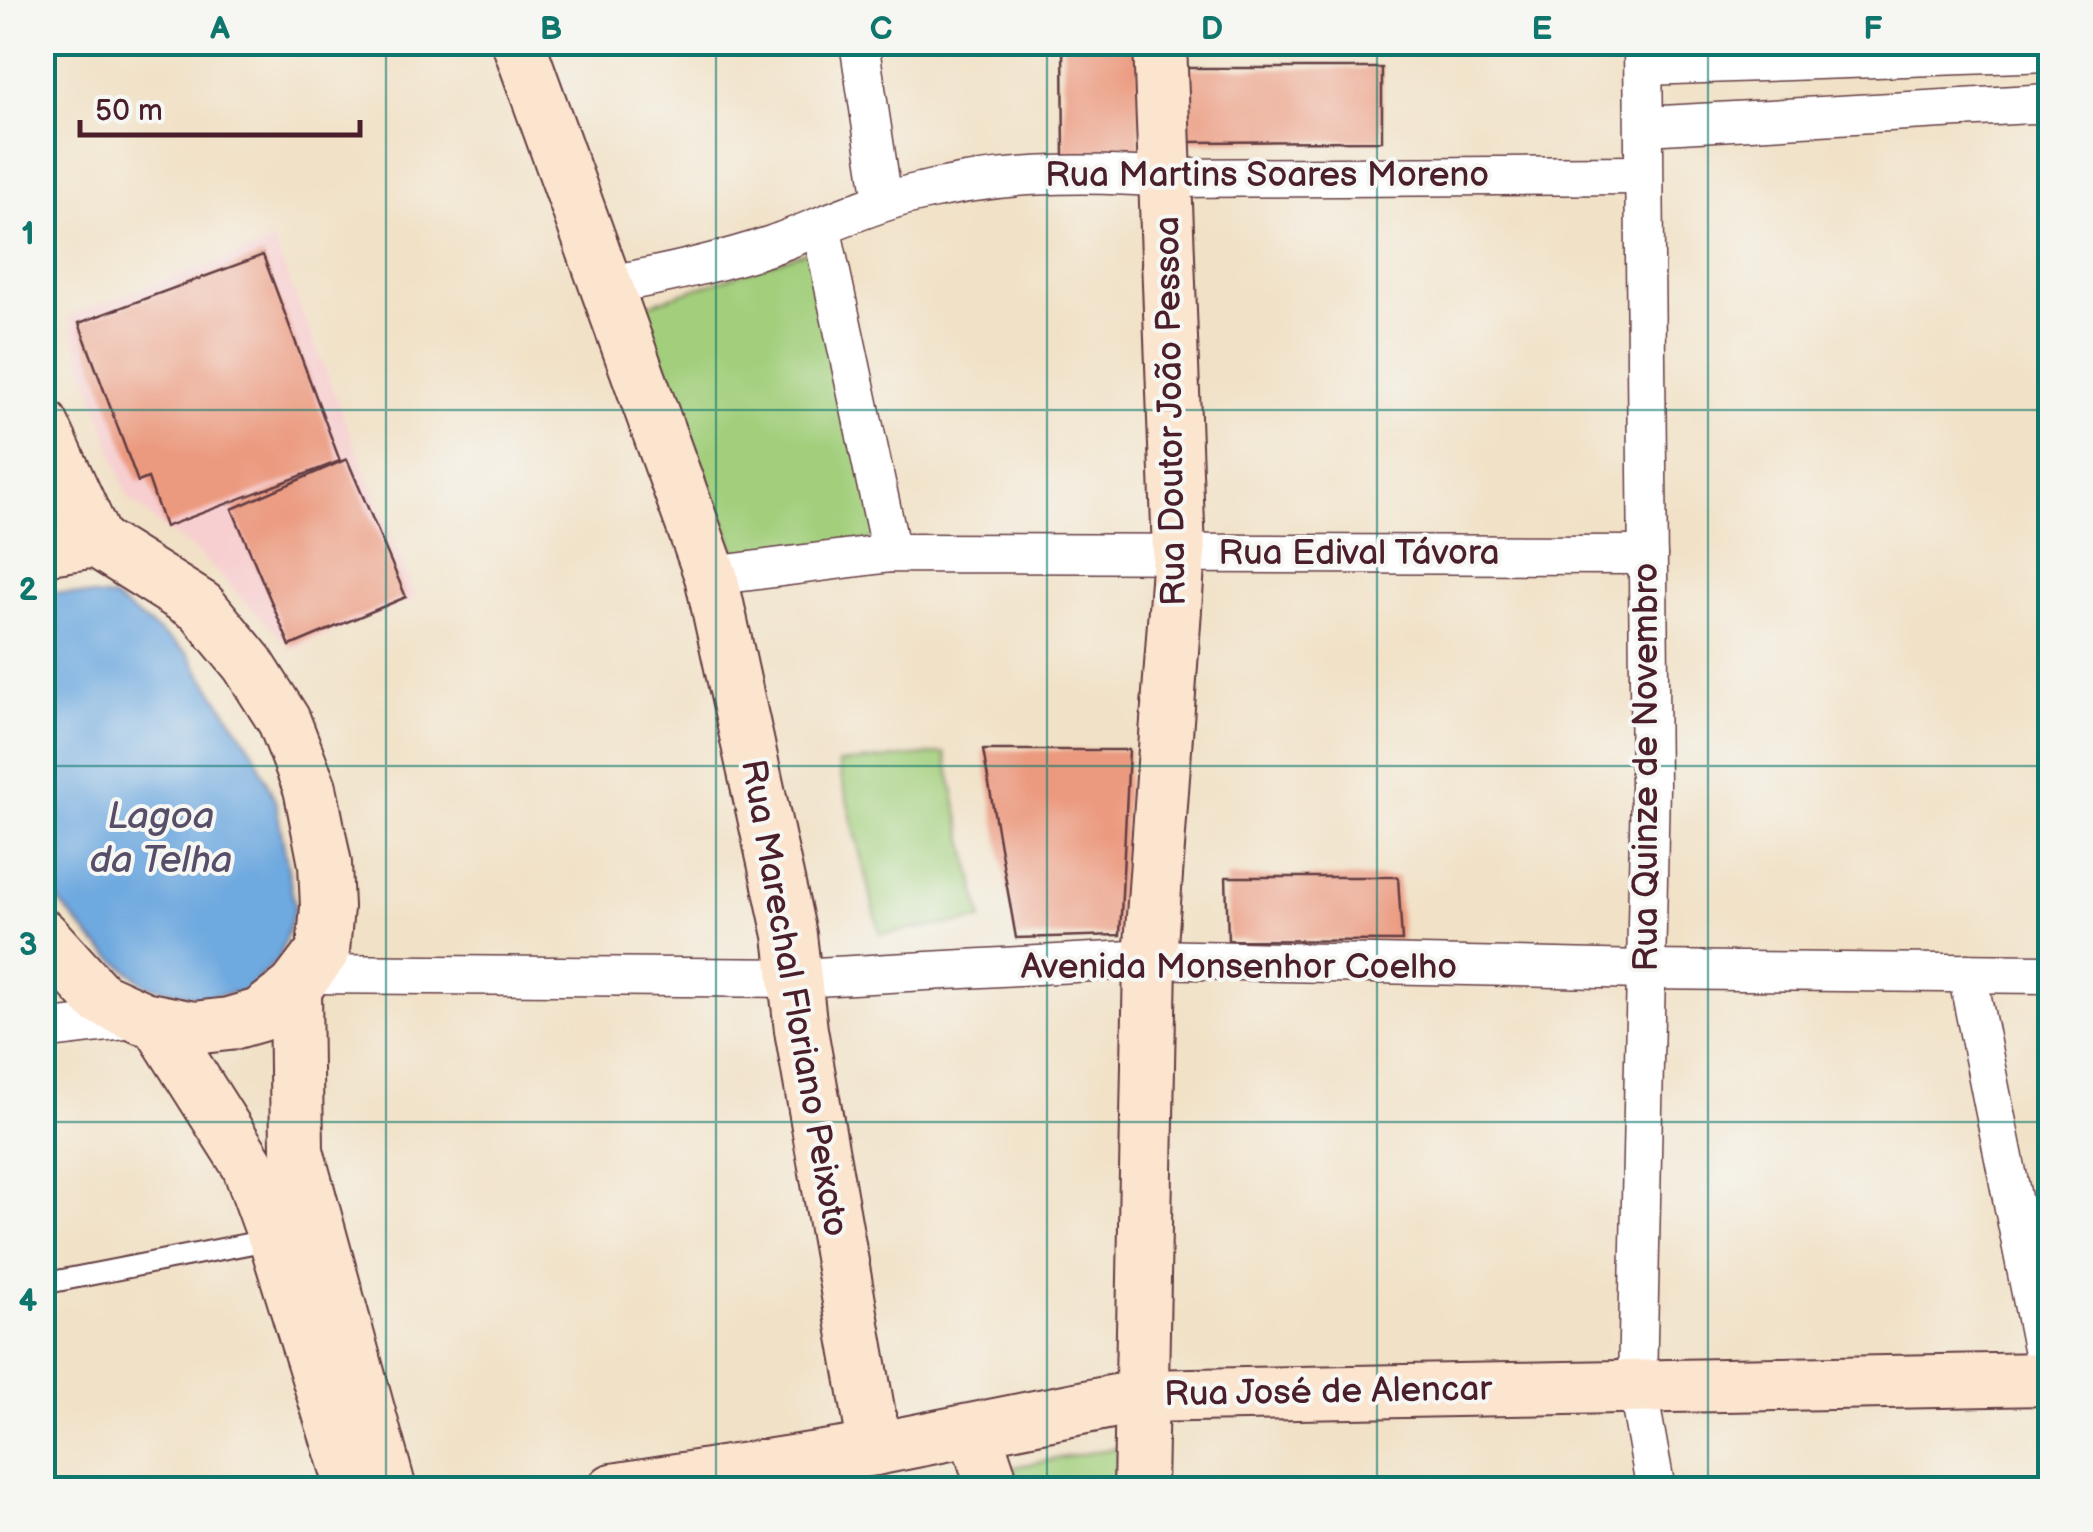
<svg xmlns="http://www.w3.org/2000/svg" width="2093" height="1532" viewBox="0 0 2093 1532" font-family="'Balsamiq Sans',sans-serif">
  <rect width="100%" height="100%" fill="#f6f6f2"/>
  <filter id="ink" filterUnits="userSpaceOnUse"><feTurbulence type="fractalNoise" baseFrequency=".01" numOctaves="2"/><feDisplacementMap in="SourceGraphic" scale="20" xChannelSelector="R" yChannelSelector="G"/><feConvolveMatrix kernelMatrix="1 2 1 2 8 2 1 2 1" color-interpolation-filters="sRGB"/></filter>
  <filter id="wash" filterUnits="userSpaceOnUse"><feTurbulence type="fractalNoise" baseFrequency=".0048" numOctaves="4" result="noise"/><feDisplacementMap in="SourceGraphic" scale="40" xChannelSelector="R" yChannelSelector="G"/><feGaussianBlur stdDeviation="2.25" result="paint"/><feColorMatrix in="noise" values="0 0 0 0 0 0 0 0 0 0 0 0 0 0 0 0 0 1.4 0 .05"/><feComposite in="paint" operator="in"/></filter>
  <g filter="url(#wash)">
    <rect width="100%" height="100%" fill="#f1e1c6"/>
    <path fill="#f7cfd0" d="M 274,242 L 416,598 L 292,649 L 194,549 L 160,526 L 127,496 L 68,316 Z"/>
    <g fill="#a3cf7d" stroke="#767754" stroke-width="2.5">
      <path d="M 814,249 L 879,539 L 738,559 L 641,307 Z"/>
      <path d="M 945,753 L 982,920 L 880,934 L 838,763 Z"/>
      <path d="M 1120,1447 L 1118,1489 L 1021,1489 L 1013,1467 Z"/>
    </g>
    <path fill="#6ea9df" stroke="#5c6485" stroke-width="2.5" d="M 43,591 L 113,598 L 187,653 L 254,752 L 276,803 L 295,908 L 279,958 L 245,991 L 200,998 L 146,985 L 96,944 L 43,883 Z"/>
    <g id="blocks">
      <g fill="#eb9a7f">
        <path d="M 1063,42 L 1139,42 L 1141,158 L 1064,160 Z"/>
        <path d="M 1183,68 L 1382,68 L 1382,141 L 1183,142 Z"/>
        <path d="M 263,255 L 340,461 L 165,527 L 148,478 L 138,482 L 79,323 Z"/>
        <path d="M 347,459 L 406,597 L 290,646 L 232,509 Z"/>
        <path d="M 983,750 L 1129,750 L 1120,935 L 1016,938 Z"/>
        <path d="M 1226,877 L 1398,877 L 1402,941 L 1228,940 Z"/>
      </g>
    </g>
  </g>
  <g filter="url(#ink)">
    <use href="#blocks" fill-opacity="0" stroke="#633c42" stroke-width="2.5"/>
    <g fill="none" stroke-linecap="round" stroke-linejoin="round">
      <defs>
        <path id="lane" d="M 42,1284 L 273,1239"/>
        <g id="street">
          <path d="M 859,42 L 883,201"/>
          <path d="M 1643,42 L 1650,786 L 1637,1385 L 1656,1490"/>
          <path d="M 1645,66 L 2050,52"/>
          <path d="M 1645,126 L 2050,103"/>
          <path d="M 821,226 L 891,553"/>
          <path d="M 608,285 C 664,275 718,263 772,245 C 817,229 861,207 908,195 C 994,173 1080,171 1167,178 L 1643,175"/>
          <path d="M 711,576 L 891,553 L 1648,555"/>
          <path d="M 1967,973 L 2050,1388"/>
          <path d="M 308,974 L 797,978 L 1150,959 L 1645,970 L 2050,974"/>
          <path d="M 42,1030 L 143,1018"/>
        </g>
        <g id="secondary">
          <path d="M 518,42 L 711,576 L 790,935 L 801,1030 L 875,1449"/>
          <path d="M 42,424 L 96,541"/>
          <path d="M 42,549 L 96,541 L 201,607 L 248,664 L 284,721 L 310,788 L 325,864 L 327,907 L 323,951 L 295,988 L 260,1015 L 229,1024 L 193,1028 L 143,1018 L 99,998 L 42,935"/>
          <path d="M 295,988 L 297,1151 L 390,1490"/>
          <path d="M 158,1023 L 248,1165 L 275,1239 L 353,1490"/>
          <path d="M 974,1430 L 994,1490"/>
          <path d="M 613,1490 L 875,1449 L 1141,1396 L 2050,1379"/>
          <path d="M 1140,1490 L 1150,959 L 1179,553 L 1160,42"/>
        </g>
      </defs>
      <use href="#lane" stroke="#633c42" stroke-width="24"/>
      <use href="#street" stroke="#633c42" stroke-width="41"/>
      <use href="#secondary" stroke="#633c42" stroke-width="56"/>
      <use href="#lane" stroke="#fff" stroke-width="20"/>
      <use href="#street" stroke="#fff" stroke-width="38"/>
      <use href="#secondary" stroke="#fce5cf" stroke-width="52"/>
    </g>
  </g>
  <path fill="none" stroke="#0f766e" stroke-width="2.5" stroke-opacity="0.55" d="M 386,42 L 386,1490M 716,42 L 716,1490M 1047,42 L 1047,1490M 1377,42 L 1377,1490M 1708,42 L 1708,1490M 42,410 L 2050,410M 42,766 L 2050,766M 42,1122 L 2050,1122"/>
  <g text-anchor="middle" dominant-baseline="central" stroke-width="8" stroke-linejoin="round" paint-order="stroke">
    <g font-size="35" fill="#4a1f2b" stroke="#f6f6f2">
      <text x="1267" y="175">Rua Martins Soares Moreno</text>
      <text transform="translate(1171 411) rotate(-91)">Rua Doutor João Pessoa</text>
      <text x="1359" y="553">Rua Edival Távora</text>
      <text transform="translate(1646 767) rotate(-90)">Rua Quinze de Novembro</text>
      <text x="1239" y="967">Avenida Monsenhor Coelho</text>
      <text transform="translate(794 998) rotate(80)">Rua Marechal Floriano Peixoto</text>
      <text transform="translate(1328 1392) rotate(-1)">Rua José de Alencar</text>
    </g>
    <g font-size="38" font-style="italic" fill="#574f6a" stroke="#f6f6f2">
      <text x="161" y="816">Lagoa<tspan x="161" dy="44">da Telha</tspan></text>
    </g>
  </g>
  <rect width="2093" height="1532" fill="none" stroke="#f6f6f2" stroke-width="110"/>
  <path d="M80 120v15h280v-15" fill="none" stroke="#4a1f2b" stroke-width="5"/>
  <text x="95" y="120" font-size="30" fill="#4a1f2b" stroke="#f6f6f2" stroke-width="8" paint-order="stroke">50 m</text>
  <rect x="55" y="55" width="1983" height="1422" fill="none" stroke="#0f766e" stroke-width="4"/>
  <g font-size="32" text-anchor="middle" font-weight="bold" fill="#0f766e">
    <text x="220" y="39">A</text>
    <text x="551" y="39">B</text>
    <text x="881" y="39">C</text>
    <text x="1212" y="39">D</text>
    <text x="1542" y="39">E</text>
    <text x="1873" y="39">F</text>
    <text x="28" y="244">1</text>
    <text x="28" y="600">2</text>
    <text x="28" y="955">3</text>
    <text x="28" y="1311">4</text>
  </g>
</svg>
